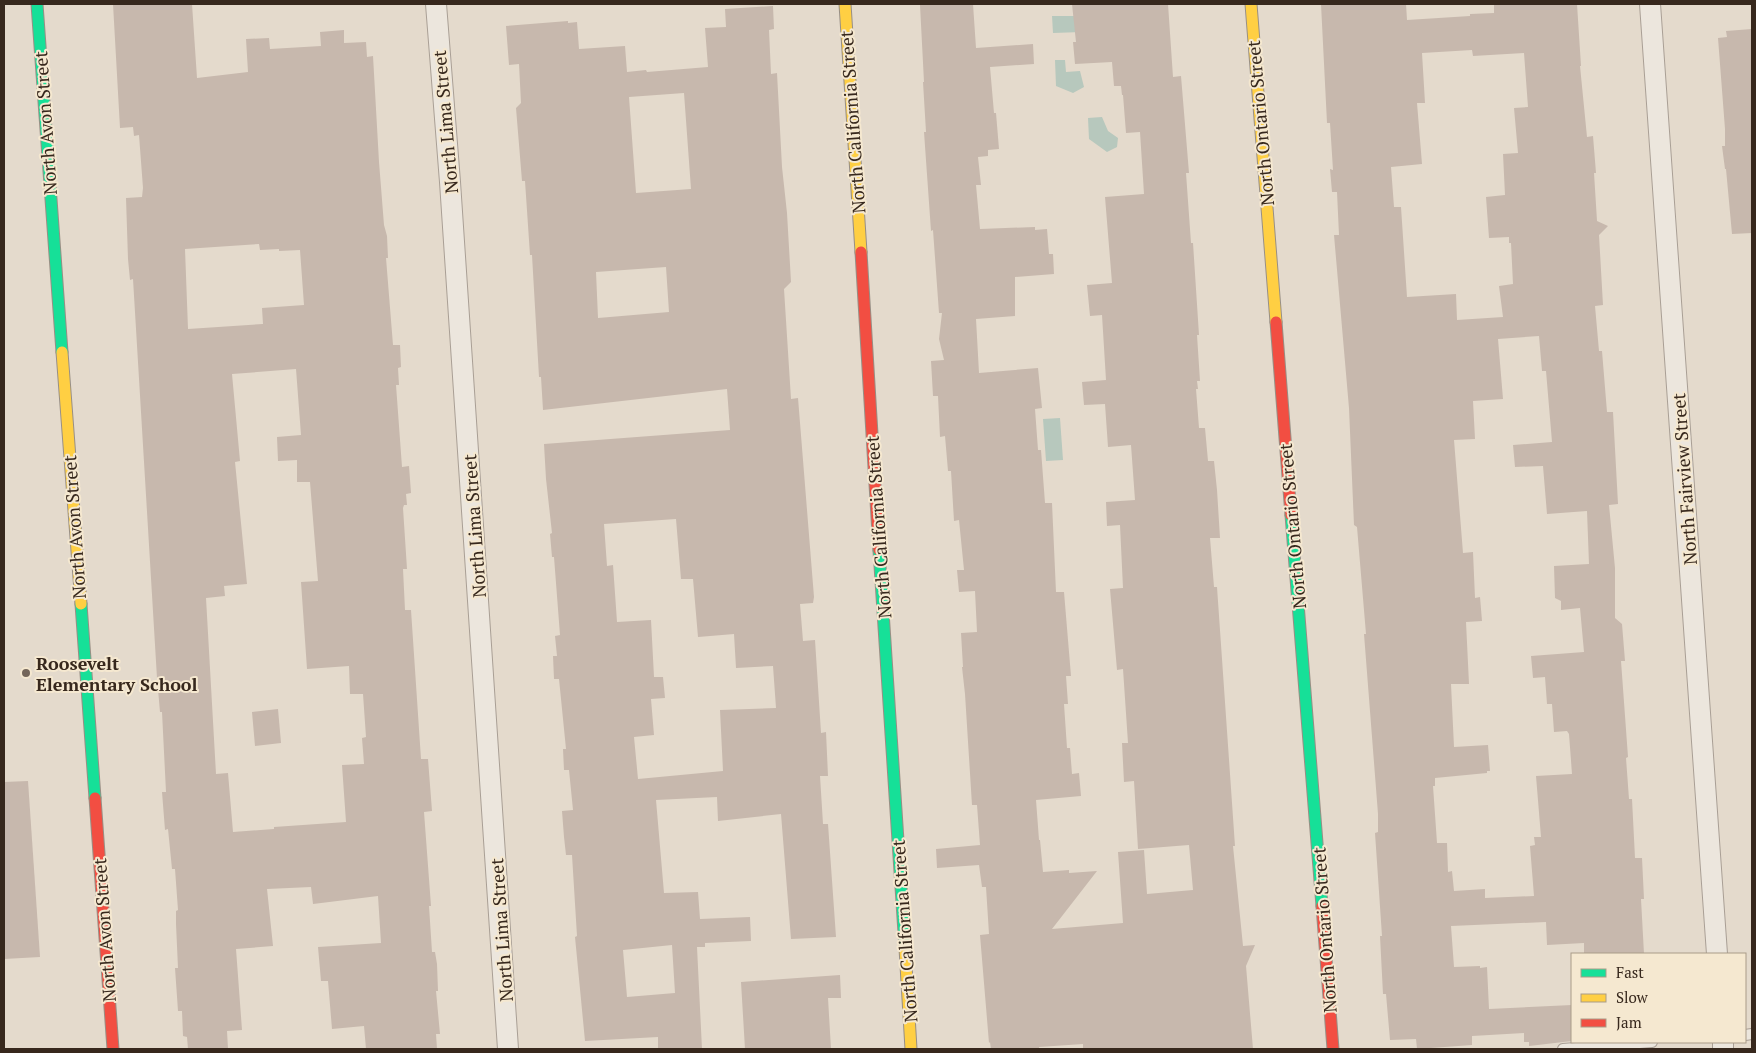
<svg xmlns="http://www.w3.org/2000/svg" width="1756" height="1053" viewBox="0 0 1756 1053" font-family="'PT Serif',serif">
  <rect width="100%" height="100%" fill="#e4dacc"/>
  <g fill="#b7c8bd">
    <path d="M 1052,16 L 1082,16 L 1082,32 L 1053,33 Z"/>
    <path d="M 1055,60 L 1065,60 L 1066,72 L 1080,71 L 1084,87 L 1073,93 L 1056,86 Z"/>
    <path d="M 1102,117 L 1108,131 L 1118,138 L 1117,147 L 1107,152 L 1089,139 L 1088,118 Z"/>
    <path d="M 1060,418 L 1063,460 L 1046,461 L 1043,419 Z"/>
  </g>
  <g fill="#c7b8ad" fill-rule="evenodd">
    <path d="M 113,4 L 192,4 L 197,78 L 248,72 L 246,39 L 269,38 L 270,49 L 321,46 L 320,32 L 344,30 L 344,43 L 366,42 L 367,57 L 373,56 L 379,162 L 384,225 L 387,236 L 388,258 L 386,258 L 393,345 L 400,345 L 401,367 L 398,368 L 399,385 L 396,385 L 402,467 L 409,466 L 411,493 L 406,494 L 407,505 L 404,505 L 403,508 L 407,569 L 403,569 L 405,610 L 411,610 L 421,759 L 428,759 L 432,811 L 424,812 L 431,906 L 429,906 L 432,952 L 435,952 L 437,964 L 438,991 L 436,991 L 440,1034 L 436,1034 L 437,1049 L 366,1049 L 364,1026 L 332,1029 L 328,981 L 321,981 L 318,947 L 381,943 L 378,896 L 313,904 L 311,887 L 267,889 L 273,946 L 236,949 L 242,1030 L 227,1031 L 228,1049 L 188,1049 L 187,1037 L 183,1036 L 182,1011 L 178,1011 L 175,968 L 178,968 L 176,924 L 176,911 L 178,910 L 175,869 L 172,869 L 168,829 L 165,830 L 162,792 L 166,792 L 162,712 L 160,712 L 157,678 L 133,279 L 130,280 L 128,259 L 126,198 L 142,197 L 143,188 L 139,135 L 134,136 L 133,127 L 120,128 ZM 259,244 L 260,250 L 279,249 L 279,251 L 300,250 L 304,305 L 262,308 L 263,324 L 188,329 L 185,249 ZM 296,369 L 301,435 L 277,437 L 278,461 L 297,460 L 297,482 L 310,482 L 318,581 L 301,582 L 307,669 L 349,666 L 350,694 L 363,694 L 366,737 L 362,738 L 364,764 L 342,765 L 346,822 L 274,827 L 274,829 L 233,832 L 228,773 L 216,774 L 206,598 L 225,596 L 224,586 L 247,584 L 235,462 L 240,461 L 232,374 Z"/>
    <path d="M 944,4 L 973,4 L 976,48 L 1033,44 L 1034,64 L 990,67 L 994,113 L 996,113 L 999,149 L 988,150 L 988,156 L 978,157 L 981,185 L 976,185 L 980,229 L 1035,227 L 1035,230 L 1047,229 L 1049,254 L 1053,254 L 1054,274 L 1015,277 L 1015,316 L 976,319 L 979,373 L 1038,368 L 1042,408 L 1035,409 L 1038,450 L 1041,450 L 1045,503 L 1052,503 L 1056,592 L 1064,592 L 1071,676 L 1066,676 L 1068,704 L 1064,704 L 1067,748 L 1070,748 L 1072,774 L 1079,773 L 1081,796 L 1036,800 L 1039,840 L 1040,840 L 1043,872 L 1069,870 L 1069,873 L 1097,871 L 1052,929 L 1123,923 L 1118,852 L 1144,850 L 1147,894 L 1193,890 L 1189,845 L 1138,849 L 1134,781 L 1124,782 L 1122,743 L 1128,743 L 1123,669 L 1117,670 L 1110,589 L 1123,588 L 1120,525 L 1107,526 L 1106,502 L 1135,500 L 1131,445 L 1108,447 L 1105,404 L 1084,405 L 1082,382 L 1106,380 L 1102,315 L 1090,316 L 1087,285 L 1112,283 L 1105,197 L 1144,194 L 1140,132 L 1126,133 L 1123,95 L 1122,95 L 1121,86 L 1114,86 L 1112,62 L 1075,64 L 1073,42 L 1076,42 L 1072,4 L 1168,4 L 1173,77 L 1181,76 L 1189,173 L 1186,173 L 1191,243 L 1193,243 L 1199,335 L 1197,335 L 1200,381 L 1197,381 L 1198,389 L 1196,389 L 1199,428 L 1205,428 L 1208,461 L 1214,461 L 1217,490 L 1220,538 L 1210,538 L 1214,587 L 1217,587 L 1235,846 L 1233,846 L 1243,946 L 1255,945 L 1246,966 L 1253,1049 L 1083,1049 L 1083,1044 L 1039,1047 L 1039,1049 L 991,1049 L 990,1042 L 989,1043 L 980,935 L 989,934 L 986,887 L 982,887 L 979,865 L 937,868 L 936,849 L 980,845 L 977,805 L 972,805 L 965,694 L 962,667 L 963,667 L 961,633 L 977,632 L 975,591 L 959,592 L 957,570 L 964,570 L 959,520 L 954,521 L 951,471 L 948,471 L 945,436 L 940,437 L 938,396 L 933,396 L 931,361 L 944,360 L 939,339 L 942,313 L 939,313 L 933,230 L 931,231 L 924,132 L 926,132 L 923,82 L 924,82 L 920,5 Z"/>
    <path d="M 1321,4 L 1406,4 L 1407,20 L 1470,16 L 1470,14 L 1494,13 L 1494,4 L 1577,4 L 1581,66 L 1580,66 L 1587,137 L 1593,136 L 1596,173 L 1594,173 L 1597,221 L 1608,226 L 1599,235 L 1603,305 L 1595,306 L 1599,351 L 1602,351 L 1607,412 L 1613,412 L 1618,504 L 1609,505 L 1615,568 L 1615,618 L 1622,624 L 1625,661 L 1621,661 L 1628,757 L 1626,758 L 1629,799 L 1632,799 L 1635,858 L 1642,858 L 1644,899 L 1641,899 L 1644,954 L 1584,954 L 1584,943 L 1547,945 L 1546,922 L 1451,926 L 1454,967 L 1480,966 L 1480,968 L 1487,967 L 1489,1009 L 1572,1005 L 1572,1041 L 1529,1046 L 1529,1042 L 1524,1042 L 1524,1033 L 1472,1036 L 1472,1045 L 1417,1049 L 1416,1039 L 1390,1040 L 1386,994 L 1383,994 L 1380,936 L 1382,936 L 1375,833 L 1378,832 L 1378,814 L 1364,634 L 1366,634 L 1357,527 L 1354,525 L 1349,408 L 1334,235 L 1339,235 L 1337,192 L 1332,192 L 1330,169 L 1333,170 L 1330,123 L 1327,123 ZM 1472,50 L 1473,56 L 1524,53 L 1528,107 L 1514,108 L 1518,153 L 1503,154 L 1505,195 L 1486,197 L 1489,238 L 1509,237 L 1509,243 L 1511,243 L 1513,284 L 1499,286 L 1503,317 L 1457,320 L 1456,294 L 1407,297 L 1401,207 L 1394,207 L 1391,167 L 1422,164 L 1417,103 L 1425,103 L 1422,53 ZM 1539,336 L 1542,371 L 1546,371 L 1552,442 L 1513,445 L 1515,467 L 1543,466 L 1547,514 L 1587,511 L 1589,564 L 1554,566 L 1555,598 L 1561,601 L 1561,610 L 1580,608 L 1584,652 L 1531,656 L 1533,678 L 1545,677 L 1547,704 L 1552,704 L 1554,732 L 1567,731 L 1569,734 L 1572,774 L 1536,776 L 1541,837 L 1534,837 L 1535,845 L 1530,846 L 1534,896 L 1485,898 L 1485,889 L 1454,891 L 1452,871 L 1448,872 L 1447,843 L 1437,843 L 1433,786 L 1435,786 L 1435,778 L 1487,773 L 1487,771 L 1490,771 L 1488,745 L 1454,747 L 1451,684 L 1469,684 L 1466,622 L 1482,621 L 1480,597 L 1475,598 L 1473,552 L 1463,553 L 1454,440 L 1475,439 L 1473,401 L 1503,399 L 1498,339 Z"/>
    <path d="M 773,6 L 774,29 L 769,30 L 771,74 L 777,73 L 782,167 L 787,213 L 791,282 L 784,289 L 791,399 L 798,398 L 814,597 L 813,603 L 800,604 L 803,641 L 815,640 L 821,733 L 826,732 L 828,776 L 820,776 L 823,824 L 828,824 L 836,937 L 791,939 L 781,814 L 718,821 L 717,797 L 656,800 L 664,893 L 698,892 L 700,919 L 750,917 L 751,941 L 705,943 L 705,947 L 697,947 L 702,1049 L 658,1049 L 658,1037 L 585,1041 L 575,937 L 577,936 L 572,855 L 566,855 L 564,837 L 562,811 L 573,810 L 569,770 L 564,770 L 563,749 L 566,749 L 559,679 L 554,679 L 553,656 L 557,656 L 555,636 L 560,635 L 554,557 L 552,557 L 550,534 L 552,533 L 546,479 L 544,444 L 730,430 L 727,389 L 543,410 L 541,377 L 539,377 L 532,255 L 530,255 L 525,181 L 522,181 L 516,108 L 521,103 L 519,64 L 509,65 L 506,26 L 568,21 L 568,23 L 577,22 L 579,49 L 625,46 L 627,72 L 646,70 L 647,72 L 708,67 L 705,28 L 726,27 L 725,9 ZM 684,93 L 691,189 L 636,193 L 629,97 ZM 666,267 L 669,312 L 598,318 L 596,272 ZM 676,519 L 681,579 L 693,579 L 698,637 L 734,634 L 736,668 L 773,666 L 776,708 L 720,710 L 723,771 L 638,779 L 634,737 L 654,735 L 651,699 L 665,698 L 663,677 L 654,677 L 651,620 L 617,622 L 613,565 L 607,566 L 604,524 ZM 672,945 L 675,993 L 627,997 L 623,950 Z"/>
    <path d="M 1752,29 L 1752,233 L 1732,234 L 1726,169 L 1725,169 L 1722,146 L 1725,146 L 1725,129 L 1718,38 L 1727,37 L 1726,31 Z"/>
    <path d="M 278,709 L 281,743 L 255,746 L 252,712 Z"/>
    <path d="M 28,781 L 40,957 L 4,959 L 4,782 Z"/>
    <path d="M 840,975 L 841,998 L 828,998 L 831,1049 L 745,1049 L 741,982 Z"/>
  </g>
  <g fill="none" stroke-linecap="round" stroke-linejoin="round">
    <defs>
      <g id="lane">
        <path d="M 1745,1035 L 1752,1034"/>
        <path d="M 1563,1049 L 1652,1042"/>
      </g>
      <g id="street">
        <path d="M 436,4 L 450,182 L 508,1049"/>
        <path d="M 1650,4 L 1717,954"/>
        <path d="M 1723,1042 L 1723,1049"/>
      </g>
      <g id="fast">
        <path d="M 37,4 L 62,352"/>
        <path d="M 1291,515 L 1322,906"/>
        <path d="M 879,550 L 905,948"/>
        <path d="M 81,604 L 95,798"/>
      </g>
      <g id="slow">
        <path d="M 845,4 L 861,252"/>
        <path d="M 1251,4 L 1276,322"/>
        <path d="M 62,352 L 81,604"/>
        <path d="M 905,948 L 911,1049"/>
      </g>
      <g id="jam">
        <path d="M 861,252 L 879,550"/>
        <path d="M 1276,322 L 1291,515"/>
        <path d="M 95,798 L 113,1049"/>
        <path d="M 1322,906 L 1333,1049"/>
      </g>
    </defs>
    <use href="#lane" stroke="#a99f95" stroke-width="12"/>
    <use href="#street" stroke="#a99f95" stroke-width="22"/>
    <use href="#fast" stroke="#988f85" stroke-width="13"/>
    <use href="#slow" stroke="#988f85" stroke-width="13"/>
    <use href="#jam" stroke="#988f85" stroke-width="13"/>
    <use href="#lane" stroke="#ece6dd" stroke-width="10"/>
    <use href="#street" stroke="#ece6dd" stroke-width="20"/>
    <use href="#fast" stroke="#16e098" stroke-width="11"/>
    <use href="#slow" stroke="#ffcf43" stroke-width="11"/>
    <use href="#jam" stroke="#f24e42" stroke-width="11"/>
  </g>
  <circle fill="#74665a" stroke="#f5e8d0" stroke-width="2" cx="26" cy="673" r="5"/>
  <g text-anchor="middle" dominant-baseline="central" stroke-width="4" stroke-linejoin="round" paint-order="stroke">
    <g font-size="18" fill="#37281d" stroke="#f5e8d0">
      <text transform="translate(445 122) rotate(-95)">North Lima Street</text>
      <text transform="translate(852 122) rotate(-94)">North California Street</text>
      <text transform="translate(45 123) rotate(-94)">North Avon Street</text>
      <text transform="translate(1260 123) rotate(-95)">North Ontario Street</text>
      <text transform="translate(1684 479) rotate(-94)">North Fairview Street</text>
      <text transform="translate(474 526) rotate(-94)">North Lima Street</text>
      <text transform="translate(1292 526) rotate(-95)">North Ontario Street</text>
      <text transform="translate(74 527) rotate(-94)">North Avon Street</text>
      <text transform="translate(878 527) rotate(-94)">North California Street</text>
      <text transform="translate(104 930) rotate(-94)">North Avon Street</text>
      <text transform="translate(501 930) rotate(-94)">North Lima Street</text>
      <text transform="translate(1324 930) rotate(-94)">North Ontario Street</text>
      <text transform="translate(904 931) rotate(-94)">North California Street</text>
    </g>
    <g font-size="18" font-weight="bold" fill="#37281d" stroke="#f5e8d0" text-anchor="start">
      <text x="36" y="663">Roosevelt<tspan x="36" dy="21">Elementary School</tspan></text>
    </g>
  </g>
  <rect width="1756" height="1053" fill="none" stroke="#37281d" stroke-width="10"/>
  <rect x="1571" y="953" width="175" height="90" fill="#f5e8d0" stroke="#a99b88"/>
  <rect x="1581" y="969" width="25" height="8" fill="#16e098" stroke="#a99b88"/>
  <text x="1616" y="978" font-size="15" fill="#37281d">Fast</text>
  <rect x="1581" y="994" width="25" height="8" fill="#ffcf43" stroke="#a99b88"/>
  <text x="1616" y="1003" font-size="15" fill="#37281d">Slow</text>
  <rect x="1581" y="1019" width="25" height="8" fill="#f24e42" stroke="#a99b88"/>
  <text x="1616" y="1028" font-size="15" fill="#37281d">Jam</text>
</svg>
